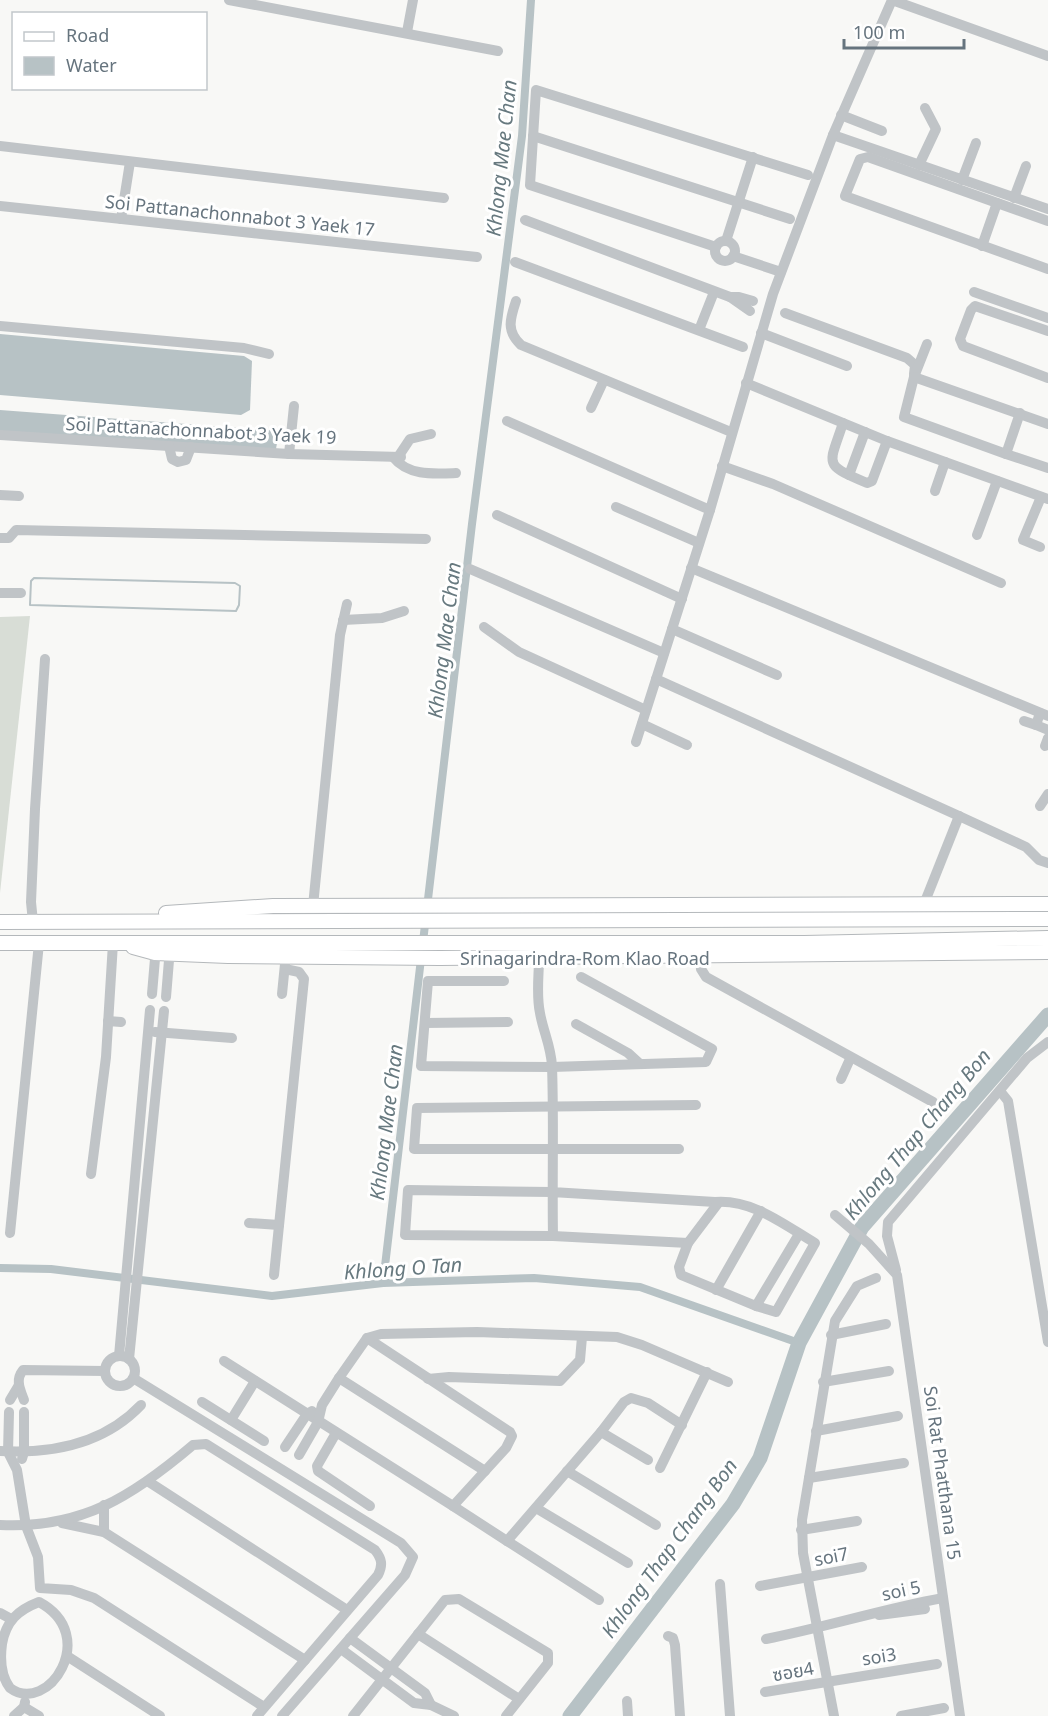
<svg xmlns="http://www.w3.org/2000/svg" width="1048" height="1716" viewBox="0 0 1048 1716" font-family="'Noto Sans','Noto Sans Thai',sans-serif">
  <rect width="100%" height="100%" fill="#f8f8f6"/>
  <path fill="#d8ddd6" d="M 30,616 L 0,893 L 0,617 Z"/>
  <g fill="#b7c2c5">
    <path d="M 0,334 L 244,356 L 252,361 L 250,410 L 241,415 L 0,395 Z"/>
    <path d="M 0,410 L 279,431 L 276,449 L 0,432 Z"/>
  </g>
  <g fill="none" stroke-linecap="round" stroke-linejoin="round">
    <path stroke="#b7c2c5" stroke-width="2" d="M 34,578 L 235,583 L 240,586 L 239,605 L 236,611 L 30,605 L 31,581 Z"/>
    <g stroke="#b7c2c5" stroke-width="8">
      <path d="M 0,1268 L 51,1269 L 272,1296 L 383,1283 L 534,1278 L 640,1287 L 799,1343"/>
      <path d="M 383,1283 L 472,524 L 522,136 L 531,0"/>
    </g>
    <path stroke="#b7c2c5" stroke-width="15" d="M 570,1716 L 733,1504 L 760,1458 L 799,1343 L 862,1227 L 1048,1015"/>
    <defs>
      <g id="major">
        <path d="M 166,913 L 273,906 L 1048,904"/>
        <path d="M 0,922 L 1048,919"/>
        <path d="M 0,943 L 804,943 L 1048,938"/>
        <path d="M 133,947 L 155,953 L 228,956 L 440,958 L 1048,952"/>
      </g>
    </defs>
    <use href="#major" stroke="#b4b8bb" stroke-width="16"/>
    <g stroke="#c0c4c7" stroke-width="10">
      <path d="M 229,0 L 498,51"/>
      <path d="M 407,32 L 413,0"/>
      <path d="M 841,115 L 882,131"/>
      <path d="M 833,135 L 1048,209"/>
      <path d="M 533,136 L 790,219"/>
      <path d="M 0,146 L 444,198"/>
      <path d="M 919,165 L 936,129 L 925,108"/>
      <path d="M 962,180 L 976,143"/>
      <path d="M 1014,198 L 1026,166"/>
      <path d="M 0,206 L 477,257"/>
      <path d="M 121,219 L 130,162"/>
      <path d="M 525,220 L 730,297"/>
      <path d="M 1048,221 L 868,157 L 860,159 L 845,196 L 1048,269"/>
      <path d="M 726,241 L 753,157"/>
      <circle cx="725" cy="251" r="10"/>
      <path d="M 982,246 L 997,203"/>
      <path d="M 716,247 L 530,185 L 536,90 L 808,175"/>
      <path d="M 733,256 L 781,272"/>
      <path d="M 515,262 L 743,347"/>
      <path d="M 974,292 L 1048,318"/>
      <path d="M 516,301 C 510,319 506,331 521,345 L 731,432"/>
      <path d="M 750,311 L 730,297 L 739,297 L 753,301"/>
      <path d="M 785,313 L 907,358 L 915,365 L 914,374"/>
      <path d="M 0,326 L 244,348 L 269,354"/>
      <path d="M 699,330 L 714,292"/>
      <path d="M 1048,331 L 975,306 L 971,310 L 960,339 L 963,346 L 1048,378"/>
      <path d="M 761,333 L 847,366"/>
      <path d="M 927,344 L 914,377 L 904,417 L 1006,454"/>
      <path d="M 914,377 L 1048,424"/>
      <path d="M 746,383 L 887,441 L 1048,499"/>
      <path d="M 591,408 L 604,380"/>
      <path d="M 1020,413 L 1006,454 L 1048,468"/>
      <path d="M 507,421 L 710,510"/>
      <path d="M 843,423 C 829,466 822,464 867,483 L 872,481 L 887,441"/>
      <path d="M 0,435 L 289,454 L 401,457"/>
      <path d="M 169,446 L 172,459 L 178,462 L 186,460 L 191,447"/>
      <path d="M 289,454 L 294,406"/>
      <path d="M 393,457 C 408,476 433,474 456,473"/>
      <path d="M 398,457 L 410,439 L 431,434"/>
      <path d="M 722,466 L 773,484 L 1001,583"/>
      <path d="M 849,475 L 865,432"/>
      <path d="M 935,491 L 945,462"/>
      <path d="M 0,495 L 19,496"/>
      <path d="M 616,507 L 699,543"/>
      <path d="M 497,515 L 682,599"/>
      <path d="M 977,535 L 997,481"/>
      <path d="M 0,538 L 9,538 L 16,530 L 426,539"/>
      <path d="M 1040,547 L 1023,540 L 1041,497"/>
      <path d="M 691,568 L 1048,716"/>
      <path d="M 470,569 L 664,653"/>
      <path d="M 0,593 L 21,593"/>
      <path d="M 343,620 L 382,618 L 404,611"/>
      <path d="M 484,627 L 519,652 L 646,710"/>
      <path d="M 672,629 L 777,675"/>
      <path d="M 656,679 L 959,816 L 1026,847 L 1039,860 L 1048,863"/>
      <path d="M 1024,721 L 1036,725 L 1040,713"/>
      <path d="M 642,724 L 687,745"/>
      <path d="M 1036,725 L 1048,730"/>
      <path d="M 636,742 L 710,510 L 773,294 L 833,135 L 892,0 L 1048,56"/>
      <path d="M 1045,746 L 1048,738"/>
      <path d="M 1040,806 L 1048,794"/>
      <path d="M 924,904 L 959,816"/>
      <path d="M 313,906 L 340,635 L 347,604"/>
      <path d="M 33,922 L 31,902 L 35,809 L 45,659"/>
      <path d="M 700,957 L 701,969 L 706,977 L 933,1102"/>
      <path d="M 539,958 C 539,976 536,995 540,1013 C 543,1031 551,1046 552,1066 C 554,1122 552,1179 553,1236 L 405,1235 L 408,1190 L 552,1192 L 715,1202 C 752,1199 783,1224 815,1243 L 776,1312 L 756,1306"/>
      <path d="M 504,981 L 428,981 L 421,1066 L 552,1067 L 706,1062 L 712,1049 L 581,977"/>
      <path d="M 152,994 L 156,947"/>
      <path d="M 282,994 L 285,964"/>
      <path d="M 166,997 L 170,948"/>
      <path d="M 108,1021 L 121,1022"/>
      <path d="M 425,1023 L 508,1022"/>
      <path d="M 576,1024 L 628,1053 L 640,1064"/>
      <path d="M 155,1032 L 232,1038"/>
      <path d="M 841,1079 L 850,1059"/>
      <path d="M 1000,1091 L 1008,1101 L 1048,1342"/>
      <path d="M 679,1149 L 414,1149 L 417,1108 L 696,1105"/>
      <path d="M 91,1174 L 106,1057 L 113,943"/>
      <path d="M 835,1215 L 869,1244 L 897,1275 L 960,1716"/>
      <path d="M 249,1223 L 279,1225"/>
      <path d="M 10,1233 L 39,943"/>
      <path d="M 553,1236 L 688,1243 L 719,1202"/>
      <path d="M 688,1243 L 679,1267 L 681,1275 L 756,1306 L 799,1234"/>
      <path d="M 896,1270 L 887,1236 L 888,1222 L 1027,1058 L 1048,1042"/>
      <path d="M 274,1275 L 304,979 L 299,972 L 285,969"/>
      <path d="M 716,1290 L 761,1211"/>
      <path d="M 831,1335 L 886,1324"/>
      <path d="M 119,1356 L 150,1010"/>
      <circle cx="120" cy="1371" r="15"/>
      <path d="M 129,1359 L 164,1011"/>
      <path d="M 224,1361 L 453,1506 L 506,1448 L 512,1436 L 510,1432 L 367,1338"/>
      <path d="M 133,1378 L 401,1543 L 413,1557 L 405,1575 L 282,1716"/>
      <path d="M 339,1378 L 485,1471"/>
      <path d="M 428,1379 L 449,1377 L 560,1381 L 580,1360 L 582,1337"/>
      <path d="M 823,1382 L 889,1371"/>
      <path d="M 10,1400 L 19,1385"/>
      <path d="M 24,1400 C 20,1389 15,1380 23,1370 L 105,1371"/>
      <path d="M 202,1402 L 264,1441"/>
      <path d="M 9,1412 L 8,1452 L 17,1470 L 26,1526 L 38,1557 L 40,1588 L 71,1590 L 94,1598 L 264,1707"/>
      <path d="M 231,1420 L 255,1381"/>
      <path d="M 816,1431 L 898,1416"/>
      <path d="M 601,1432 L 624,1402 L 631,1398 L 648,1403 L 682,1425"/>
      <path d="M 336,1433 L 317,1466 L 318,1471 L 370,1506"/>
      <path d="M 285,1447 L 307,1414 L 312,1411"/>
      <path d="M 0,1451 C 53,1454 104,1444 141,1405"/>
      <path d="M 299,1455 L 318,1422 L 322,1405 L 339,1378 L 367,1338 L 381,1334 L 477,1332 L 617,1337 L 642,1345 L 728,1382"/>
      <path d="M 22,1459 L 24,1452 L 24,1412"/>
      <path d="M 660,1468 L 707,1372"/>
      <path d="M 567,1471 L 656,1525"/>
      <path d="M 809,1478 L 904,1463"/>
      <path d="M 149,1482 L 347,1610"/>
      <path d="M 104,1505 L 104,1532"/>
      <path d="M 453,1506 L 507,1541 L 601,1432 L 648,1460"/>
      <path d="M 536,1508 L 628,1563"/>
      <path d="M 62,1523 L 104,1532 L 305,1660"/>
      <path d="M 0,1525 C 82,1529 133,1496 193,1445 L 206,1444 L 375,1550 C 382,1559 383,1565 378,1575 L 257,1716"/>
      <path d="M 801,1530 L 857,1521"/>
      <path d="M 507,1541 L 599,1600"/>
      <path d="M 720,1584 L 730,1716"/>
      <path d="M 760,1586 L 862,1567"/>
      <path d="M 39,1602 C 101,1635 48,1716 10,1688 C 1,1676 0,1659 2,1644 C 6,1621 18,1610 39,1602 Z"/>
      <path d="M 0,1613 L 11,1619"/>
      <path d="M 879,1615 L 925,1609"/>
      <path d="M 418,1634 L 519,1699"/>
      <path d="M 668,1636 L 673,1638 L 675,1645 L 680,1716"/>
      <path d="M 350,1638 L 425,1693 L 431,1705"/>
      <path d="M 766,1639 C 826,1627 883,1609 943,1598"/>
      <path d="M 341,1649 L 414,1703 L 431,1705 L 454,1716"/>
      <path d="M 67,1656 L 160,1716"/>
      <path d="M 765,1692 L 937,1664"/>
      <path d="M 627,1701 L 628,1716"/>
      <path d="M 24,1707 L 39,1716"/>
      <path d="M 14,1716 L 24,1707 L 25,1702"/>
      <path d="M 353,1716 L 445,1600 L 459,1599 L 548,1653 L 548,1663 L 506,1716"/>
      <path d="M 834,1716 L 803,1553 L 802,1520 L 835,1321 L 857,1286 L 876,1278"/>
      <path d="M 901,1716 L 944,1708"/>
    </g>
    <use href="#major" stroke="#fff" stroke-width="14"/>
  </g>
  <g text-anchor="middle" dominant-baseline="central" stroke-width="6" stroke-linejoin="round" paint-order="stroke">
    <g font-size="18" fill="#66747e" stroke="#fff">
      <text transform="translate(240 215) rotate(6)">Soi Pattanachonnabot 3 Yaek 17</text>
      <text transform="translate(201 430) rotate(3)">Soi Pattanachonnabot 3 Yaek 19</text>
      <text x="585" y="958">Srinagarindra-Rom Klao Road</text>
      <text transform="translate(943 1473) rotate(82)">Soi Rat Phatthana 15</text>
      <text transform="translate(831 1556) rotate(-11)">soi7</text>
      <text transform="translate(901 1590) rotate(-12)">soi 5</text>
      <text transform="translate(879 1656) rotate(-9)">soi3</text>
      <text transform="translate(793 1671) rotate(-10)">ซอย4</text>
    </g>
    <g font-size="20" font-style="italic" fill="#67797f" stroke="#fff">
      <text transform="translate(501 158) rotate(-84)">Khlong Mae Chan</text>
      <text transform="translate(444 640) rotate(-83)">Khlong Mae Chan</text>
      <text transform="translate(386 1122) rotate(-83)">Khlong Mae Chan</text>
      <text transform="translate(917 1134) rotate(-50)">Khlong Thap Chang Bon</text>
      <text transform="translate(403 1268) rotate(-4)">Khlong O Tan</text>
      <text transform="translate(669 1548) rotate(-54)">Khlong Thap Chang Bon</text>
    </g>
  </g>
  <rect x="12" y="12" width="195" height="78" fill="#ffffff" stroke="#c2c7cb" stroke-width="1.5"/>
  <rect x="24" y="32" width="30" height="9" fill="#ffffff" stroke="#c2c7cb" stroke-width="1.5"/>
  <text x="66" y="42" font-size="18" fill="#66747e">Road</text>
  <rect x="24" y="57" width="30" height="18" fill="#b7c2c5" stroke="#c2c7cb" stroke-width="1.5"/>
  <text x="66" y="72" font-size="18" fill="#66747e">Water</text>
  <path d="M844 39v9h120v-9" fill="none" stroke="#66747e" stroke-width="3"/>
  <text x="853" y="39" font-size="18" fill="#66747e" stroke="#ffffff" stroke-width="4.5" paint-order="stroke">100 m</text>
</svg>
